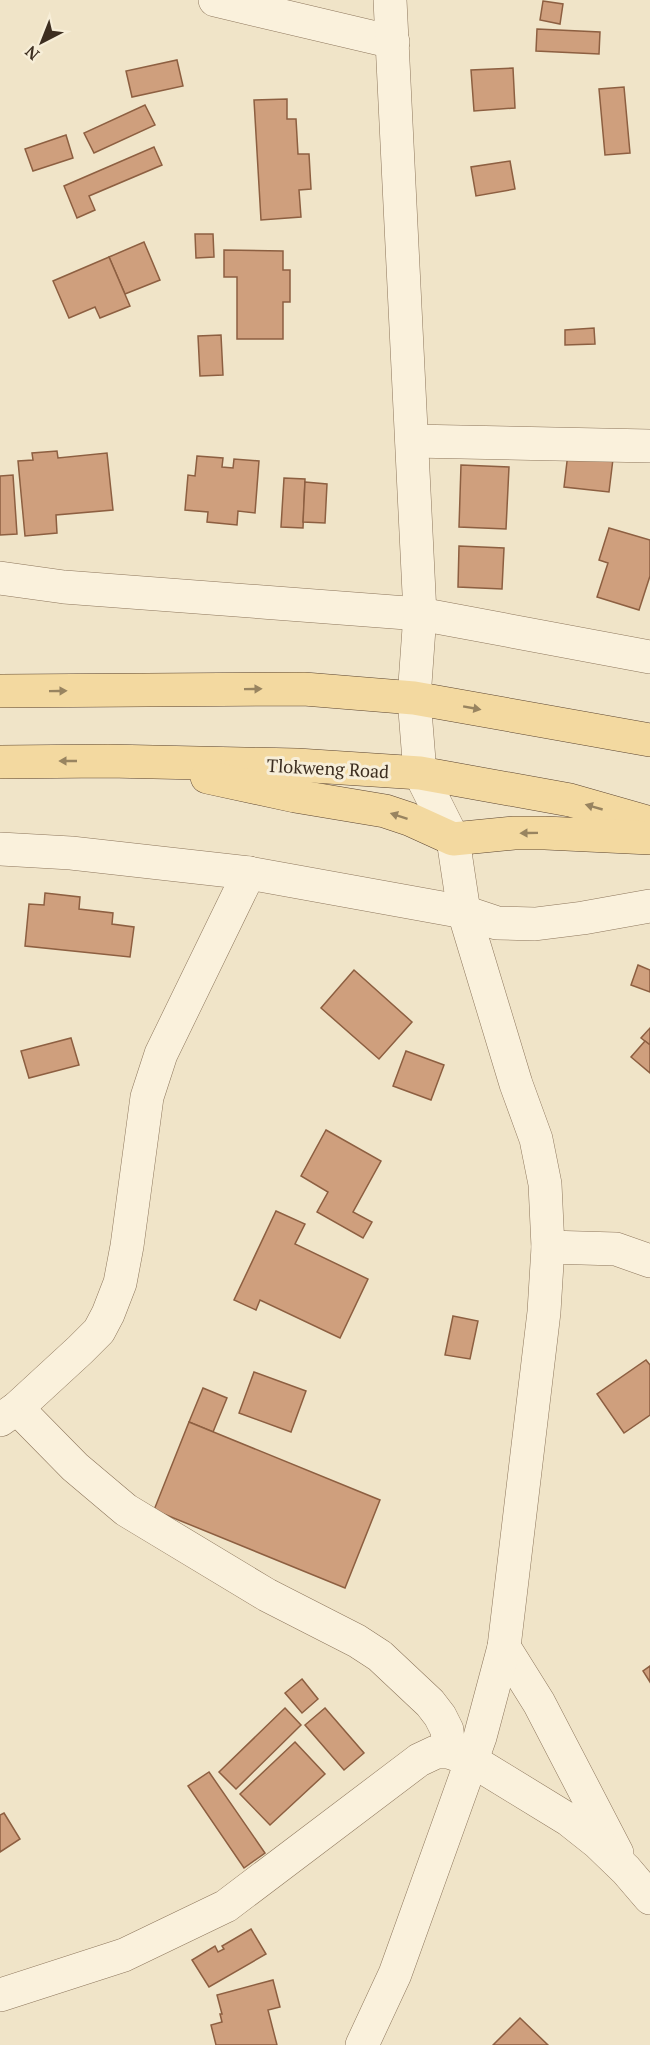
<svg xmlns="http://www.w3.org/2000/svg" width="650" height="2045" viewBox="0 0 650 2045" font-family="'PT Serif',serif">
  <rect width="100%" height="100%" fill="#f0e4c8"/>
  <g fill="#cf9f7d" stroke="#8d5f41" stroke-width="1.5">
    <path d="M 543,1 L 563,4 L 560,24 L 540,20 Z"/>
    <path d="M 537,29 L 600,32 L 599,54 L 536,51 Z"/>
    <path d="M 177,60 L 183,86 L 132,97 L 126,71 Z"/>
    <path d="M 513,68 L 515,108 L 474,111 L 471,70 Z"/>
    <path d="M 624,87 L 630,153 L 605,155 L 599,89 Z"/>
    <path d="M 287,99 L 287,119 L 296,119 L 298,154 L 309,154 L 311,189 L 299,190 L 301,217 L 261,220 L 254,100 Z"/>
    <path d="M 145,105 L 155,125 L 94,153 L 84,133 Z"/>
    <path d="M 66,135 L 73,158 L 33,171 L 25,149 Z"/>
    <path d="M 154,147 L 162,165 L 89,196 L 95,210 L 77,218 L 64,186 Z"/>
    <path d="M 510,161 L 515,189 L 476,196 L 471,167 Z"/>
    <path d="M 195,234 L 213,234 L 214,257 L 196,258 Z"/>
    <path d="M 144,242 L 160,280 L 125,294 L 109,257 Z"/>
    <path d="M 224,250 L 283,251 L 283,270 L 290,270 L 290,302 L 283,302 L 283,339 L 237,339 L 237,277 L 224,277 Z"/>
    <path d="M 109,257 L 130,306 L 100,318 L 95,307 L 69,318 L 53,281 Z"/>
    <path d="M 594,328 L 595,344 L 565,345 L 565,330 Z"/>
    <path d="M 221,335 L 223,375 L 200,376 L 198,336 Z"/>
    <path d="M 57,451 L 58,458 L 107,453 L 113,510 L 56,515 L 57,533 L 25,536 L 18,461 L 33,460 L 32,453 Z"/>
    <path d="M 568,453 L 613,459 L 609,492 L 564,487 Z"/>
    <path d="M 197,456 L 223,458 L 222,467 L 233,468 L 234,459 L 259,461 L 255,513 L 238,511 L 237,525 L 207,522 L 208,512 L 185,510 L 188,475 L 195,476 Z"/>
    <path d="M 461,465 L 509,467 L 506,529 L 459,527 Z"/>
    <path d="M 13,475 L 17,534 L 0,535 L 0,476 Z"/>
    <path d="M 284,478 L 305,479 L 303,528 L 281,527 Z"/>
    <path d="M 305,482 L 327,484 L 325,523 L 303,522 Z"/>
    <path d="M 609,528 L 650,540 L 650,576 L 639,610 L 597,597 L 608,563 L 599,560 Z"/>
    <path d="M 459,546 L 504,548 L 502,589 L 458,587 Z"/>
    <path d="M 45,893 L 80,897 L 79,909 L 113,913 L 112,924 L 134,927 L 130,957 L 25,946 L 29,904 L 44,905 Z"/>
    <path d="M 638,965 L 650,970 L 650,992 L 631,985 Z"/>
    <path d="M 354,970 L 412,1022 L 379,1059 L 321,1008 Z"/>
    <path d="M 650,1028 L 650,1045 L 641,1038 Z"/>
    <path d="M 71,1038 L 79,1065 L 29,1078 L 21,1051 Z"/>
    <path d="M 645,1041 L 650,1045 L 650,1073 L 631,1057 Z"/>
    <path d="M 406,1051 L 444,1065 L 431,1100 L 393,1086 Z"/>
    <path d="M 326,1130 L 381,1161 L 353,1212 L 372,1222 L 363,1238 L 317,1212 L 328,1192 L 301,1176 Z"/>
    <path d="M 276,1211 L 305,1224 L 295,1244 L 368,1279 L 340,1338 L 260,1300 L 256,1310 L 234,1300 Z"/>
    <path d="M 453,1316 L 478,1321 L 470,1359 L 445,1355 Z"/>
    <path d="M 646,1360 L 650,1365 L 650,1415 L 624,1433 L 597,1394 Z"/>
    <path d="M 254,1372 L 306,1391 L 291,1432 L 239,1413 Z"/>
    <path d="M 203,1388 L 227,1398 L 213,1432 L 189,1422 Z"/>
    <path d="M 189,1422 L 380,1500 L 345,1588 L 154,1510 Z"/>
    <path d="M 650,1666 L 650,1682 L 643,1671 Z"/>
    <path d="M 302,1679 L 318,1699 L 302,1713 L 285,1693 Z"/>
    <path d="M 285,1708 L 301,1725 L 236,1789 L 219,1772 Z"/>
    <path d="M 325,1708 L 364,1753 L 344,1770 L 305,1725 Z"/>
    <path d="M 295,1742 L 325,1774 L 270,1825 L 240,1794 Z"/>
    <path d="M 209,1772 L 265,1853 L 244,1868 L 188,1786 Z"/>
    <path d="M 4,1813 L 20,1839 L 0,1852 L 0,1815 Z"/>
    <path d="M 251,1929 L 266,1954 L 209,1987 L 192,1960 L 215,1946 L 218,1952 L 224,1949 L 222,1946 Z"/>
    <path d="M 273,1980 L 280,2007 L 268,2010 L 277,2045 L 216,2045 L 211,2025 L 222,2022 L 220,2014 L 222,2014 L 217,1995 Z"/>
    <path d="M 520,2018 L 548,2045 L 493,2045 Z"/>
  </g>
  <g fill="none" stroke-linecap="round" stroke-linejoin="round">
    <defs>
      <g id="minor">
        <path d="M 215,0 L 393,42"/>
        <path d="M 412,441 L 650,446"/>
        <path d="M 0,578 L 64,587 L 420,614 L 650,657"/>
        <path d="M 0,849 L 71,853 L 249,873 L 464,912 L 497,923 L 535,924 L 583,918 L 650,906"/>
        <path d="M 548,1247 L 616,1249 L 650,1261"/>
        <path d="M 17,1408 L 75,1467 L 126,1510 L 267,1595 L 357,1641 L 380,1656 L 430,1703 L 440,1716 L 447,1730 L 449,1752"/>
        <path d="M 0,1420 L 17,1408 L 80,1350 L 99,1331 L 108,1314 L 120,1283 L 127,1246 L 147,1097 L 161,1054 L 249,873"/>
        <path d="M 504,1647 L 539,1703 L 617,1853"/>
        <path d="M 0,1995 L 124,1955 L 226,1906 L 419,1760 L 436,1752 L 449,1752 L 471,1760 L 569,1820 L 598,1843 L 626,1870 L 650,1898"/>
        <path d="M 362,2045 L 395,1974 L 480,1737 L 504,1647 L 544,1312 L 548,1247 L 545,1184 L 536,1139 L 516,1084 L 464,912 L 453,839 L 420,773 L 414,698 L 420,614 L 390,0"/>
      </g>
      <g id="major">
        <path d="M 0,691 L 304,689 L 414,698 L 650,740"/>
        <path d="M 0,762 L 108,761 L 297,765 L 420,773 L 570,800 L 650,823"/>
        <path d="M 207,777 L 295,796 L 385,811 L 409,819 L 453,839 L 514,833 L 545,833 L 650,838"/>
      </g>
    </defs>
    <use href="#minor" stroke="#8d765c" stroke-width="34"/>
    <use href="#major" stroke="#5b4430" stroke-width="34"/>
    <use href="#minor" stroke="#faf1dc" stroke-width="33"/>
    <use href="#major" stroke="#f3d9a0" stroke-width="33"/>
  </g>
  <defs><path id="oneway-solid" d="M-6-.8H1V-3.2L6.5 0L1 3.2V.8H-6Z" transform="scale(1.5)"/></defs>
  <g fill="#988460">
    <use href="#oneway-solid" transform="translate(253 689) rotate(-1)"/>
    <use href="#oneway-solid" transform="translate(58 691) rotate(-1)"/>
    <use href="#oneway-solid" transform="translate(472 708) rotate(10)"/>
    <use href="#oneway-solid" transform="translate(68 761) rotate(-180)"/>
    <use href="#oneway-solid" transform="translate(594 807) rotate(-164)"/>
    <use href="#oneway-solid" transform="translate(399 816) rotate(-162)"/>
    <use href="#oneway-solid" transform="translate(529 833) rotate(179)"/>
  </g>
  <g text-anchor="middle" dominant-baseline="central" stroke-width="6" stroke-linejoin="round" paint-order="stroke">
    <g font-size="18" fill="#3d2e20" stroke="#f7eed8">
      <text transform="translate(328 768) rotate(3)">Tlokweng Road</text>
    </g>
  </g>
  <g transform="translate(42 42) rotate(222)" stroke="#f7eed8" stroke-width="4.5" paint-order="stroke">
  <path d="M0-4.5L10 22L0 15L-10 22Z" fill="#3d2e20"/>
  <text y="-9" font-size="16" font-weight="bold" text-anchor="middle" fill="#3d2e20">N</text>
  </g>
</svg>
